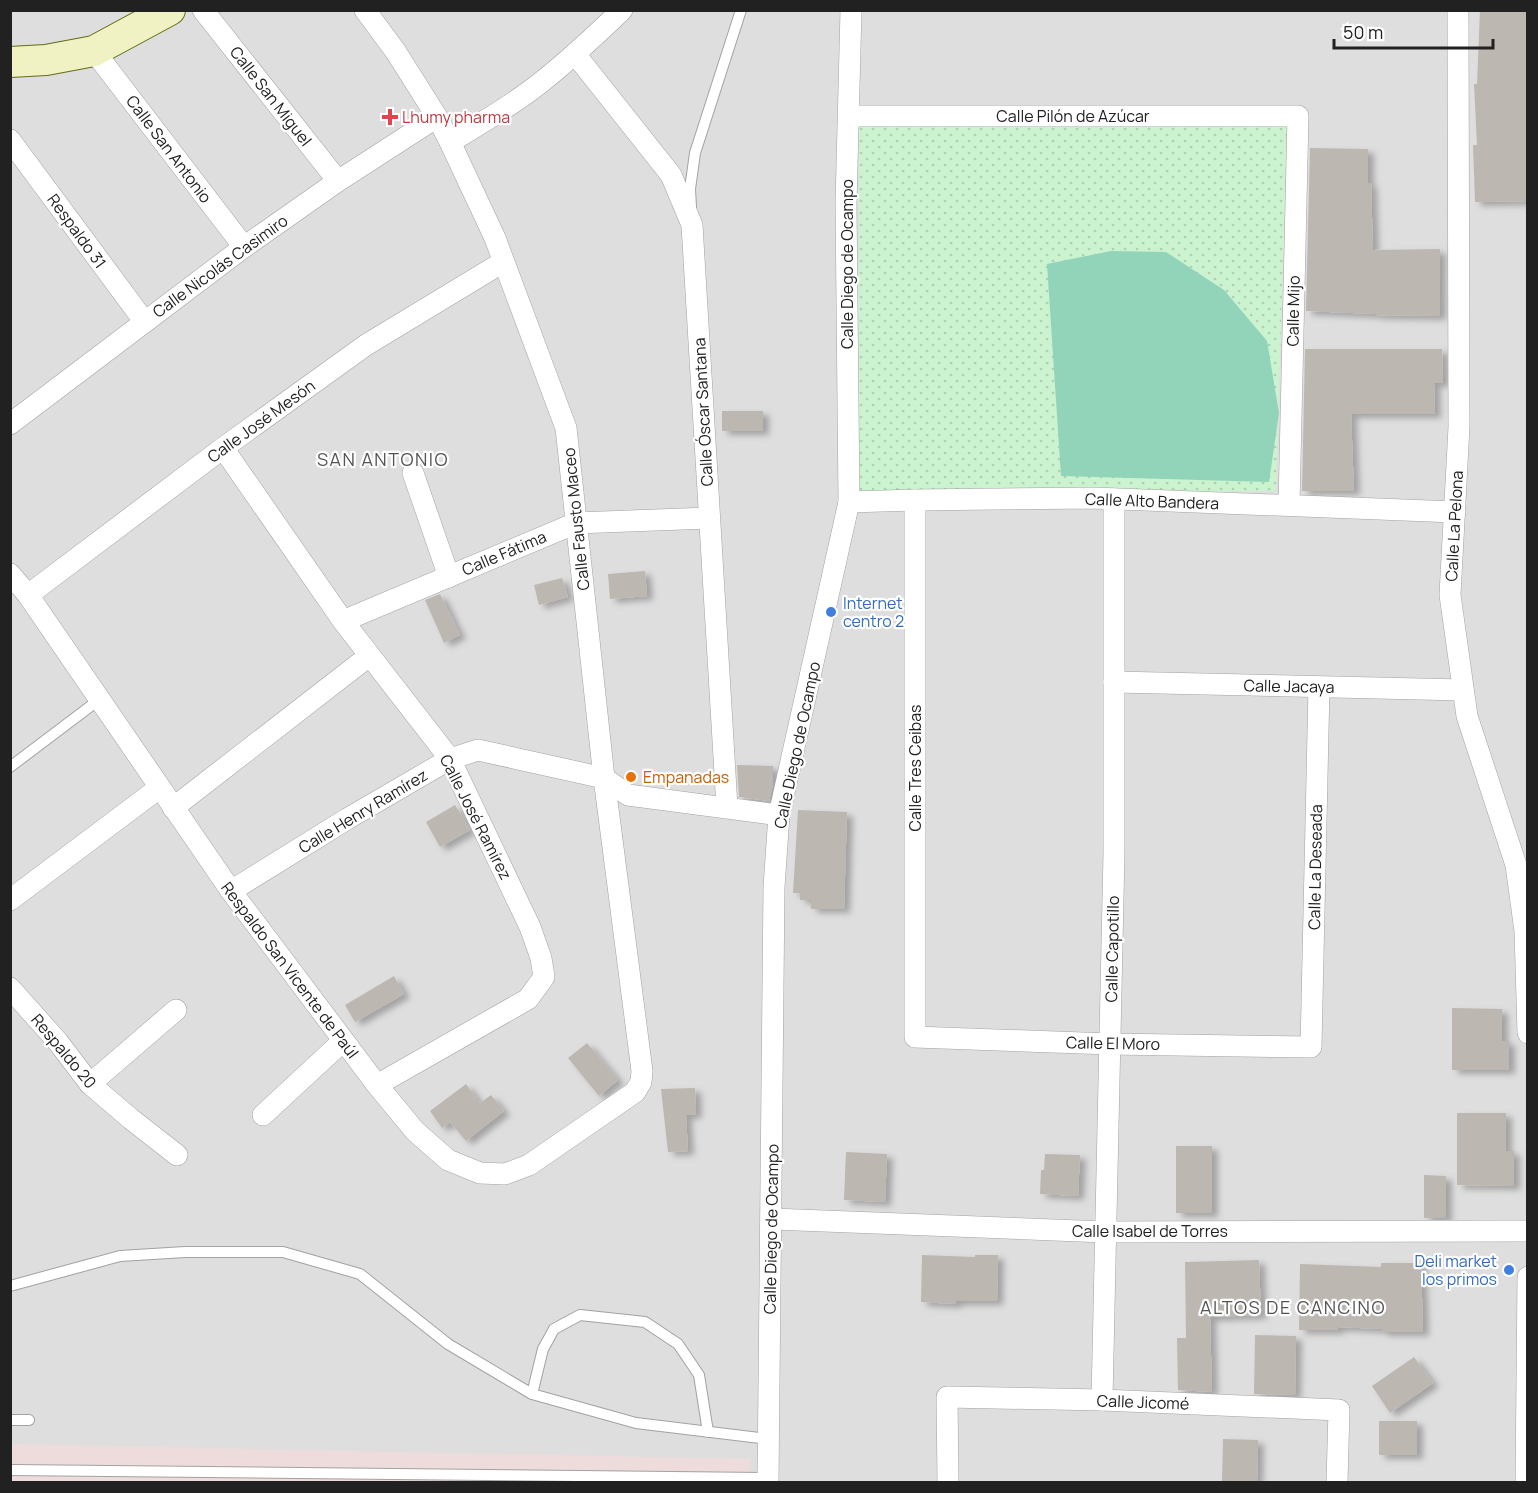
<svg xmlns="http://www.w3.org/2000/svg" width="1538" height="1493" viewBox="0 0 1538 1493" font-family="Manrope,sans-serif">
  <defs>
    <pattern id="park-dots" width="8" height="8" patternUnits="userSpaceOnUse" patternTransform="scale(1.5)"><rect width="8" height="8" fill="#ccf3cf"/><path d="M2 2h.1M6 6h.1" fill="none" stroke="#afd0b1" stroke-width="1.8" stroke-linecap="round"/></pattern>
    <filter id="shadow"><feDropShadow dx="6" dy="4" stdDeviation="3" flood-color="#0004"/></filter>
  </defs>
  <rect width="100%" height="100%" fill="#f0ede9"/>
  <rect fill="#dfdede" x="11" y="11" width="1516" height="1471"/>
  <path fill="#eedbdb" d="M 11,1444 L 750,1459 L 750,1482 L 11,1482 Z"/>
  <path fill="url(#park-dots)" d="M 859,122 L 1287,127 L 1276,491 L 858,496 Z"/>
  <path fill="#91d4ba" d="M 1111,251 L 1166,252 L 1224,290 L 1267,341 L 1279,413 L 1269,482 L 1061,476 L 1047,264 Z"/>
  <g fill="#bdb7b2" filter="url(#shadow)">
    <path d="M 1480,10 L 1527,10 L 1527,201 L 1475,202 L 1473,145 L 1477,145 L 1474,84 L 1477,84 Z"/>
    <path d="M 1310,148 L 1368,149 L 1368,183 L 1371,183 L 1373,250 L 1440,249 L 1440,316 L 1376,315 L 1376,314 L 1306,311 Z"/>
    <path d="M 1305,349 L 1442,349 L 1443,383 L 1434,383 L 1435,414 L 1351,414 L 1354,491 L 1302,491 Z"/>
    <rect x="722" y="411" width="41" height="20"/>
    <path d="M 645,571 L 647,596 L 610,599 L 608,574 Z"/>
    <path d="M 562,578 L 568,597 L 539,605 L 534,585 Z"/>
    <path d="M 440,594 L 460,635 L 444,643 L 425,600 Z"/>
    <path d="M 737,765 L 773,766 L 773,784 L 769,801 L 739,797 Z"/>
    <path d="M 455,805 L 470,830 L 440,847 L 426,822 Z"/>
    <path d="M 798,810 L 847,812 L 844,909 L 811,909 L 811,900 L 800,900 L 800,893 L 793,893 Z"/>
    <path d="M 394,976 L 404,994 L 355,1022 L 345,1005 Z"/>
    <path d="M 1452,1008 L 1502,1009 L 1502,1041 L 1509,1041 L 1509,1070 L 1452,1070 Z"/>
    <path d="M 587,1043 L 618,1080 L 599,1096 L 568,1058 Z"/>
    <path d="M 466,1084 L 480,1103 L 491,1095 L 504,1111 L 466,1141 L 450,1122 L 442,1128 L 430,1111 Z"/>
    <path d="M 695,1088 L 696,1114 L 686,1115 L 688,1151 L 668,1152 L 661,1089 Z"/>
    <path d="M 1457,1113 L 1506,1113 L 1506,1151 L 1514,1151 L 1514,1186 L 1457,1185 Z"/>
    <rect x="1176" y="1146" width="36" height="67"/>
    <path d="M 846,1152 L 887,1154 L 885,1202 L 844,1200 Z"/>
    <path d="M 1045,1154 L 1080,1155 L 1078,1196 L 1040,1194 L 1041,1170 L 1044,1170 Z"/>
    <path d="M 1424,1175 L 1446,1176 L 1446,1218 L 1424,1218 Z"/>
    <path d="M 922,1255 L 975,1257 L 975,1255 L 998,1255 L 997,1301 L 956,1301 L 956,1304 L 921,1302 Z"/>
    <path d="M 1259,1260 L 1261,1315 L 1210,1317 L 1212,1392 L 1178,1390 L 1177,1338 L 1186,1338 L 1185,1262 Z"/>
    <path d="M 1381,1263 L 1421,1263 L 1423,1332 L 1382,1332 L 1382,1329 L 1338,1327 L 1338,1330 L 1299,1330 L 1300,1264 L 1381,1267 Z"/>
    <path d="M 1255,1335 L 1296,1336 L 1295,1395 L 1254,1394 Z"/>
    <path d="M 1414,1357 L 1433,1383 L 1390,1413 L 1372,1386 Z"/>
    <rect x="1379" y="1421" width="38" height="34"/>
    <path d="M 1223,1439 L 1258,1440 L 1257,1482 L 1222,1482 Z"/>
  </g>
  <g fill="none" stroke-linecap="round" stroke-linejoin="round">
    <defs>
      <g id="service">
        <path d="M 691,207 L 690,189 L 695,153 L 741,10"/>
        <path d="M 10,767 L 100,699"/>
        <path d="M 10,1286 L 120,1256 L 185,1252 L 283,1252 L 360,1274 L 448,1344 L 532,1394 L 636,1423 L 768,1439"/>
        <path d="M 532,1394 L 543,1349 L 554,1329 L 580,1315 L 645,1322 L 678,1344 L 699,1375 L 708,1432"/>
        <path d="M 10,1420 L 29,1420"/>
        <path d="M 10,1470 L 768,1478"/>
      </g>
      <g id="minor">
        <path d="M 203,10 L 338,181"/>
        <path d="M 1458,10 L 1459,427 L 1450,595 L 1467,716 L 1516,865 L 1525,931 L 1528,1033"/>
        <path d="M 94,51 L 244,247"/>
        <path d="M 575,54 L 671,175 L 692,225 L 727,807"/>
        <path d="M 849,116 L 1298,116 L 1289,505"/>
        <path d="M 10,140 L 144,321"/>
        <path d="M 450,142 C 480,124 511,106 539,84 C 568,61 595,36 622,10"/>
        <path d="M 10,424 L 244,247 L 338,181 L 437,117"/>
        <path d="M 223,448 L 343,621 L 450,759 L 530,927 L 541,958 L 544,977 L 528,999 L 377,1085"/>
        <path d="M 413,473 L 449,577"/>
        <path d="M 915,500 L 915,1037 L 1110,1044 L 1311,1047 L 1319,687"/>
        <path d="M 849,502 L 915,500 L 1094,498 L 1455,512"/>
        <path d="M 10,574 L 28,595 L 231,891 L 377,1085 L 415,1131 L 448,1160 L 480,1173 L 505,1174 L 529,1165 L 635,1092 L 641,1082 L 642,1071 L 604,778 L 566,428 L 495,238 L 450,142 L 437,117 L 396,52 L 365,10"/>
        <path d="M 28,595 L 223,448 L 366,345 L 503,262"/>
        <path d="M 343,621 L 576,523 L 709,518"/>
        <path d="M 1114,682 L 1463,690"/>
        <path d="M 173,808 L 369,656"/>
        <path d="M 231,891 L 347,819 L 450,759 L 478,750 L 604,778 L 628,795 L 779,815"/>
        <path d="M 10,900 L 159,788"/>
        <path d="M 10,988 L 58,1042 L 90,1084 L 131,1119 L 177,1155"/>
        <path d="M 90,1084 L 176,1010"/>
        <path d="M 263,1115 L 343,1041"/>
        <path d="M 772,1219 L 1105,1232 L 1528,1231"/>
        <path d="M 1102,1400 L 1114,853 L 1114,499"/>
        <path d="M 768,1482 L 774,887 L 779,815 L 849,502 L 846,204 L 851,10"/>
        <path d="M 948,1482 L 947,1397 L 1102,1400 L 1339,1410 L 1337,1482"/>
        <path d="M 1526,1482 L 1528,1277"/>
      </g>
      <path id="secondary" d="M 10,62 L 46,60 L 94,51 L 170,10"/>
    </defs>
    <use href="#service" stroke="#a2a2a2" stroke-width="12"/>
    <use href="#minor" stroke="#a2a2a2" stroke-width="22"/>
    <use href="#secondary" stroke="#636c13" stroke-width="32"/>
    <use href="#service" stroke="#fff" stroke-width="10"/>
    <use href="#minor" stroke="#fff" stroke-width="21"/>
    <use href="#secondary" stroke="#f0f2c4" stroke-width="30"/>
  </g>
  <path fill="#e0444e" stroke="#fff" stroke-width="2" d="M387 108h6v6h6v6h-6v6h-6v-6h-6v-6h6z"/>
  <g fill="#3f7fe0" stroke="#fff" stroke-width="2">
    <circle cx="831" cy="612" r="6"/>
    <circle cx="1509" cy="1270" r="6"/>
  </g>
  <circle fill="#e8710a" stroke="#fff" stroke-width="2" cx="631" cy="777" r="6"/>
  <g text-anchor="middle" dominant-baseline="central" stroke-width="4.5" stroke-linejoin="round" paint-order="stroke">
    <g font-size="16" fill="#212121" stroke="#fff">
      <text transform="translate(271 96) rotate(52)">Calle San Miguel</text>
      <text x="1073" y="116">Calle Pilón de Azúcar</text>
      <text transform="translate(169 149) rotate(53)">Calle San Antonio</text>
      <text transform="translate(77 231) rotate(54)">Respaldo 31</text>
      <text transform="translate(847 264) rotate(-90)">Calle Diego de Ocampo</text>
      <text transform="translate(220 266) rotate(-36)">Calle Nicolás Casimiro</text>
      <text transform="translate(1293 311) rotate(-89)">Calle Mijo</text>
      <text transform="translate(703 412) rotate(-93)">Calle Óscar Santana</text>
      <text transform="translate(261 421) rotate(-36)">Calle José Mesón</text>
      <text transform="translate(1152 501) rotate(2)">Calle Alto Bandera</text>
      <text transform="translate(576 519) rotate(-96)">Calle Fausto Maceo</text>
      <text transform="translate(1454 526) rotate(-87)">Calle La Pelona</text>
      <text transform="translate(504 553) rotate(-23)">Calle Fátima</text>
      <text transform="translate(1289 686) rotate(1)">Calle Jacaya</text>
      <text transform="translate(797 745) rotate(-78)">Calle Diego de Ocampo</text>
      <text transform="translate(915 768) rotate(-90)">Calle Tres Ceibas</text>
      <text transform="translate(363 811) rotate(-31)">Calle Henry Ramírez</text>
      <text transform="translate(476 817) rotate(63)">Calle José Ramírez</text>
      <text transform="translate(1315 867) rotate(-89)">Calle La Deseada</text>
      <text transform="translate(1112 949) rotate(-89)">Calle Capotillo</text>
      <text transform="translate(290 970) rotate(53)">Respaldo San Vicente de Paúl</text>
      <text transform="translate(1113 1043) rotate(1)">Calle El Moro</text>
      <text transform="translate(64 1051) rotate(50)">Respaldo 20</text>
      <text transform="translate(771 1229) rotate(-89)">Calle Diego de Ocampo</text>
      <text x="1150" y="1231">Calle Isabel de Torres</text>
      <text transform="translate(1143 1402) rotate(2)">Calle Jicomé</text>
    </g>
    <g font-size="16" fill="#be3a42" stroke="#fff" text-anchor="start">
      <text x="402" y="117">Lhumy pharma</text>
    </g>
    <g font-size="16" fill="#366cbe" stroke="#fff" text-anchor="start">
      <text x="843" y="603">Internet<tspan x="843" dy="18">centro 2</tspan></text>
      <text x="1497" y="1261" text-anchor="end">Deli market<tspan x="1497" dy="18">los primos</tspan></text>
    </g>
    <g font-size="16" fill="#c56008" stroke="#fff" text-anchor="start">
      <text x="643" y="777">Empanadas</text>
    </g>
    <g font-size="18" letter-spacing="1.5" fill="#545454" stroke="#fff">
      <text x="383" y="459">SAN ANTONIO</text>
      <text x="1293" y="1307">ALTOS DE CANCINO</text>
    </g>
  </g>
  <rect width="1538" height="1493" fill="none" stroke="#212121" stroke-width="24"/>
  <path d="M1334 39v9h159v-9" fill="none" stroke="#212121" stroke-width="3"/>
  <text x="1343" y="39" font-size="18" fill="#212121" stroke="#ffffff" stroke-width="4.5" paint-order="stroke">50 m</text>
</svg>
